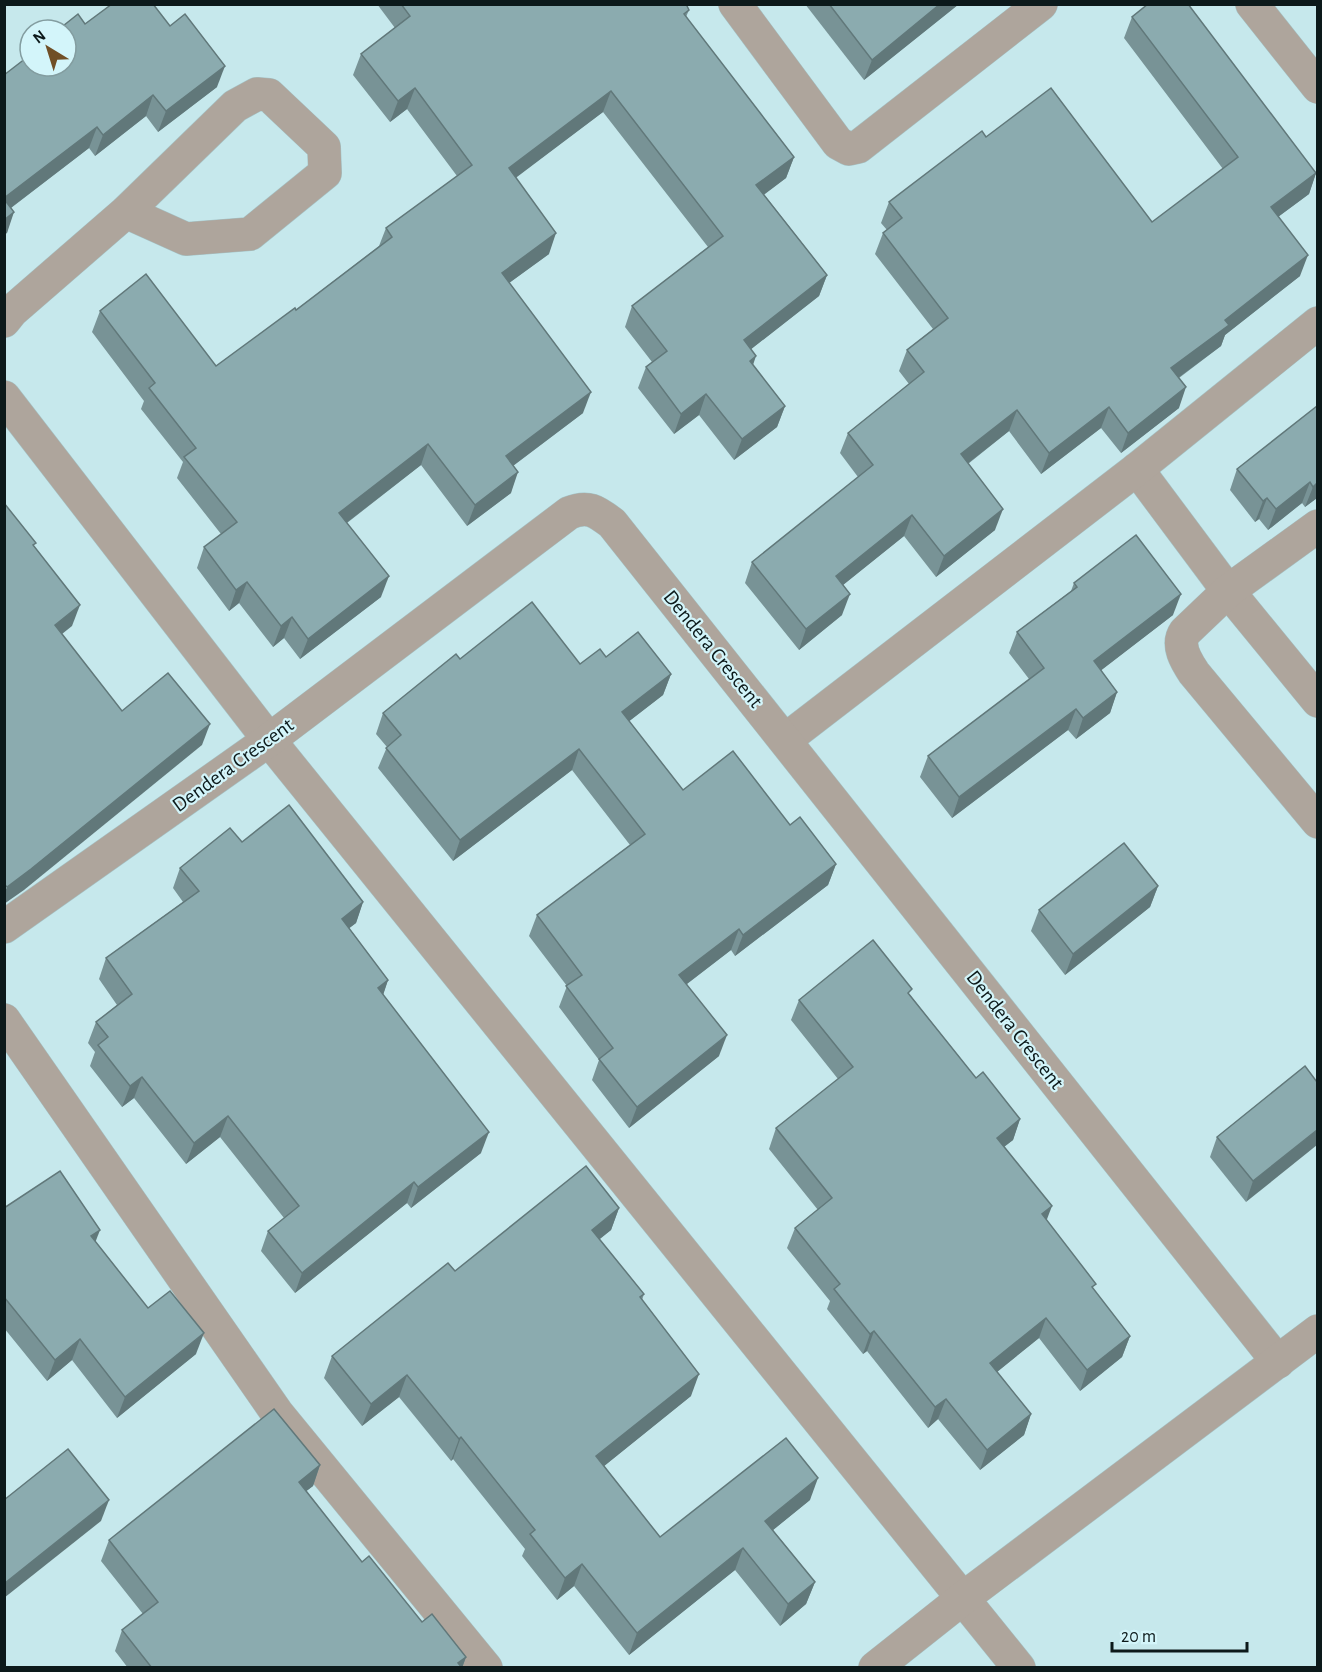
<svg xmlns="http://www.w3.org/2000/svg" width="1322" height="1672" viewBox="0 0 1322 1672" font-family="'Alegreya Sans',sans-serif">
  <rect width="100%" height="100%" fill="#c6e8ec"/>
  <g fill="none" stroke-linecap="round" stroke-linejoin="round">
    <defs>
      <g id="minor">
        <path d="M 735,4 L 838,143 L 849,149 L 858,147 L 1041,4"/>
        <path d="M 1252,4 L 1318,87"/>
        <path d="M 4,321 L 12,311 L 126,212 L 235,106 L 257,94 L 269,95 L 324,147 L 325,173 L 250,234 L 186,239 L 126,212"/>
        <path d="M 4,397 L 269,740 L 1019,1668"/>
        <path d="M 1137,469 L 1228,591 L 1318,701"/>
        <path d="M 1318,526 L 1228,591 L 1185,632 C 1176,645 1186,661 1194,673 L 1318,822"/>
        <path d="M 785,740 L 1137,469 L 1318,323"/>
        <path d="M 4,927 L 269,740 L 569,513 C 588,505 596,511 612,523 L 1278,1362"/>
        <path d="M 4,1020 L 277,1413 L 486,1668"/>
        <path d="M 875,1668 L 962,1599 L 1318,1331"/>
      </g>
    </defs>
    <use href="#minor" stroke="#a5c3c6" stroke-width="34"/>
    <use href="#minor" stroke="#aea59c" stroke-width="33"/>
  </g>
  <g fill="#789396">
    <path d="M 377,4 L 686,4 L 689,10 L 686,17 L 794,157 L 786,178 L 764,194 L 827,275 L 819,296 L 751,349 L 753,365 L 785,406 L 777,427 L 734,460 L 699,415 L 674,434 L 638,388 L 646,367 L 652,362 L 625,327 L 632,306 L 708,247 L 603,112 L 516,177 L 549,254 L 509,283 L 583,413 L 513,466 L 511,493 L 467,526 L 421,465 L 347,523 L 381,597 L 300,659 L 284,638 L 273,647 L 239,603 L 229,611 L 197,568 L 204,547 L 221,534 L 177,478 L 183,462 L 141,409 L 144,401 L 92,332 L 100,311 L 216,366 L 296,310 L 379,246 L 386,228 L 457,176 L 407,109 L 390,122 L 353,75 L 361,54 L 395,28 Z"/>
    <path d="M 805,4 L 959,4 L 864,80 Z"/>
    <path d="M 1132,17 L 1316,173 L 1309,194 L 1278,217 L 1300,276 L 1225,335 L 1221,346 L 1179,378 L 1179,408 L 1121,453 L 1101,428 L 1041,474 L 1009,431 L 968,464 L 995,530 L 936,577 L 904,536 L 843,585 L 842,615 L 799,650 L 745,583 L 752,562 L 858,477 L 840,453 L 848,433 L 909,384 L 899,371 L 907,350 L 933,329 L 875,254 L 883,233 L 887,230 L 881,223 L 889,202 L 986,137 L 1152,222 L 1223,169 L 1124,38 Z"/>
    <path d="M 85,24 L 217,87 L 158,132 L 146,116 L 95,156 L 89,148 L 11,208 L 7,233 L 4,75 Z"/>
    <path d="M 1317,406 L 1317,498 L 1305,507 L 1302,503 L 1268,530 L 1259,519 L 1255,522 L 1230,490 L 1237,469 Z"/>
    <path d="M 1074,583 L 1173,615 L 1101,670 L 1117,692 L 1110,713 L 1076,739 L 1068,730 L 952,818 L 920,777 L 928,756 L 1029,679 L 1009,653 L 1017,632 L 1071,591 Z"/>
    <path d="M 606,657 L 671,674 L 663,695 L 629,721 L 683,790 L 790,825 L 836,864 L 828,885 L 735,956 L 731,950 L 687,984 L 719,1056 L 629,1128 L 592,1080 L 599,1060 L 559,1007 L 567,986 L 529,936 L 537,915 L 630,845 L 572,770 L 453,861 L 378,768 L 387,747 L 376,734 L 383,713 L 460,659 L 580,664 Z"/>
    <path d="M 242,842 L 363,902 L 356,923 L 349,928 L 388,980 L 383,995 L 481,1153 L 411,1208 L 407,1203 L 295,1293 L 261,1251 L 268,1231 L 284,1218 L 220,1137 L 186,1164 L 134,1098 L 122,1107 L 90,1066 L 95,1052 L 88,1043 L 96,1022 L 117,1005 L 99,979 L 106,958 L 183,902 L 173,888 L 180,868 Z"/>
    <path d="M 1158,886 L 1150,907 L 1065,975 L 1031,931 L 1039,910 Z"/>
    <path d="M 910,995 L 976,1078 L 1020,1119 L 1013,1140 L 1004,1147 L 1047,1221 L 1094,1290 L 1130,1336 L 1122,1357 L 1080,1391 L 1039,1338 L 997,1372 L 1031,1414 L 1024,1435 L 980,1470 L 938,1419 L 928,1428 L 867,1351 L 863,1354 L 827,1309 L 830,1301 L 787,1248 L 795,1228 L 818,1210 L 769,1149 L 776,1128 L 838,1079 L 791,1020 L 799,1000 Z"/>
    <path d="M 1305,1066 L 1246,1202 L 1210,1157 L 1217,1137 Z"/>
    <path d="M 4,1208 L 95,1242 L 148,1308 L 196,1354 L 117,1418 L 72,1360 L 47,1381 L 4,1328 Z"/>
    <path d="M 619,1208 L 611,1230 L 599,1239 L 644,1294 L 642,1300 L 691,1396 L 604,1466 L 660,1537 L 810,1500 L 773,1530 L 815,1582 L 806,1604 L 780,1626 L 735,1570 L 629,1655 L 574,1586 L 557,1600 L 522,1556 L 525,1549 L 453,1459 L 451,1461 L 399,1397 L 362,1426 L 324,1378 L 332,1356 L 455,1271 Z"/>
    <path d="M 320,1465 L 313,1486 L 306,1491 L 362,1562 L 422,1622 L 466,1657 L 462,1668 L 128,1668 L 115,1651 L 122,1630 L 143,1614 L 101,1561 L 109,1540 Z"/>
  </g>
  <g fill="#61787a">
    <path d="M 940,4 L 959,4 L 864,80 L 872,60 Z"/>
    <path d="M 225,66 L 217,87 L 158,132 L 166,111 Z"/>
    <path d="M 415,88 L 407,109 L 390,122 L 398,101 Z"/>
    <path d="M 611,91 L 603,112 L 501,189 L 509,168 Z"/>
    <path d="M 153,95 L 146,116 L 95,156 L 103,135 Z"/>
    <path d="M 97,127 L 89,148 L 4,213 L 4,198 Z"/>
    <path d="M 794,157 L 786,178 L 749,206 L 756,185 Z"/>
    <path d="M 1316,173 L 1309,194 L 1263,228 L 1271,207 Z"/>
    <path d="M 14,212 L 7,233 L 4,235 L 4,220 Z"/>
    <path d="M 556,233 L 549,254 L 494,294 L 502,273 Z"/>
    <path d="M 1308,255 L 1300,276 L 1225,335 L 1221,346 L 1163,389 L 1171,368 L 1225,320 Z"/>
    <path d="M 827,275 L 819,296 L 736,361 L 744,340 Z"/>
    <path d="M 756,356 L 749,377 L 750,361 Z"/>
    <path d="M 1186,387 L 1179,408 L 1121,453 L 1128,433 Z"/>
    <path d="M 591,392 L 583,413 L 498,477 L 506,456 Z"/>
    <path d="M 706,394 L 699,415 L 674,434 L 681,414 Z"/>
    <path d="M 785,406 L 777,427 L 734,460 L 742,439 Z"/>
    <path d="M 1109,407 L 1101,428 L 1041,474 L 1049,453 Z"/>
    <path d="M 1017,410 L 1009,431 L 953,475 L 961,454 Z"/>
    <path d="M 428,444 L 421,465 L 332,534 L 339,513 Z"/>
    <path d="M 518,472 L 511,493 L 467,526 L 475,505 Z"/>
    <path d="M 1310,482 L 1302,503 L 1268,530 L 1276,509 Z"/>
    <path d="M 1317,483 L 1317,498 L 1305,507 L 1313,487 Z"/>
    <path d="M 1267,498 L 1259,519 L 1255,522 L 1263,501 Z"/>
    <path d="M 1003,509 L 995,530 L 936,577 L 944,556 Z"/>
    <path d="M 912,515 L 904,536 L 828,597 L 836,576 Z"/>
    <path d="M 389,576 L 381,597 L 300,659 L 308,639 Z"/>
    <path d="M 247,582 L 239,603 L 229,611 L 236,590 Z"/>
    <path d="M 850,594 L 842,615 L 799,650 L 806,629 Z"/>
    <path d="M 1181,594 L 1173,615 L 1086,682 L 1094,661 Z"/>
    <path d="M 80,605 L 72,626 L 47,646 L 55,625 Z"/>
    <path d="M 292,617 L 284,638 L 273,647 L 281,626 Z"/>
    <path d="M 671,674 L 663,695 L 614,733 L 622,712 Z"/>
    <path d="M 1117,692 L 1110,713 L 1076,739 L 1083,718 Z"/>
    <path d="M 1076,709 L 1068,730 L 952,818 L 959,797 Z"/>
    <path d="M 210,724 L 202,745 L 24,890 L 4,904 L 4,893 L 7,887 Z"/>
    <path d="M 579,749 L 572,770 L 453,861 L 460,840 Z"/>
    <path d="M 836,864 L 828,885 L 735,956 L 743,935 Z"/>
    <path d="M 1158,886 L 1150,907 L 1065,975 L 1073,954 Z"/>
    <path d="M 363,902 L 356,923 L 334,940 L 342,919 Z"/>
    <path d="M 739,929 L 731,950 L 671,996 L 679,975 Z"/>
    <path d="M 388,980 L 381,1001 L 378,988 Z"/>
    <path d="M 727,1035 L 719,1056 L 629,1128 L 637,1107 Z"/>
    <path d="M 142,1077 L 134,1098 L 122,1107 L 130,1086 Z"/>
    <path d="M 228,1116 L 220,1137 L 186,1164 L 194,1143 Z"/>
    <path d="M 1020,1119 L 1013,1140 L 989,1158 L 997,1138 Z"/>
    <path d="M 1317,1130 L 1317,1145 L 1246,1202 L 1253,1181 Z"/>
    <path d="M 489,1132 L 481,1153 L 411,1208 L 418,1187 Z"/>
    <path d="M 414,1182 L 407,1203 L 295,1293 L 302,1273 Z"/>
    <path d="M 1052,1206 L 1044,1227 L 1042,1214 Z"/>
    <path d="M 619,1208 L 611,1230 L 584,1252 L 592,1230 Z"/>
    <path d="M 100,1230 L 92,1251 L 91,1236 Z"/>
    <path d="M 1046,1318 L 1039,1338 L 982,1384 L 990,1363 Z"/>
    <path d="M 874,1331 L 867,1351 L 863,1354 L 870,1334 Z"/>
    <path d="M 204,1333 L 196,1354 L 117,1418 L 125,1397 Z"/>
    <path d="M 1130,1336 L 1122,1357 L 1080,1391 L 1087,1370 Z"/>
    <path d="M 80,1339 L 72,1360 L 47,1381 L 55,1360 Z"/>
    <path d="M 699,1374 L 691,1396 L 588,1479 L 596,1456 Z"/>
    <path d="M 407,1375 L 399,1397 L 362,1426 L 371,1404 Z"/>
    <path d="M 946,1399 L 938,1419 L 928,1428 L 935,1407 Z"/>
    <path d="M 1031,1414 L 1024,1435 L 980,1470 L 987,1450 Z"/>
    <path d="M 461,1437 L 453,1459 L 451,1461 L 459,1439 Z"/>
    <path d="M 320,1465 L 313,1486 L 291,1503 L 299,1482 Z"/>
    <path d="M 818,1478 L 810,1500 L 757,1543 L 765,1521 Z"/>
    <path d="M 109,1500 L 101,1521 L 4,1598 L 5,1583 Z"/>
    <path d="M 743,1548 L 735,1570 L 629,1655 L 637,1633 Z"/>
    <path d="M 582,1564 L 574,1586 L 557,1600 L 565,1578 Z"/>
    <path d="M 815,1582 L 806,1604 L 780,1626 L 788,1604 Z"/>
    <path d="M 466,1657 L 462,1668 L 458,1663 Z"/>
  </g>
  <g fill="#8babaf" stroke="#61787a" stroke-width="1.5">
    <path d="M 112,4 L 153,4 L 170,26 L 185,14 L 225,66 L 166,111 L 153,95 L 103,135 L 97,127 L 4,198 L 4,75 L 30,55 L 30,66 L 66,66 L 66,30 L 58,30 L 78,14 L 85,24 Z"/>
    <path d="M 401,4 L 686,4 L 689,10 L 684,14 L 794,157 L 756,185 L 827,275 L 744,340 L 756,356 L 750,361 L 785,406 L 742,439 L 706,394 L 681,414 L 646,367 L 667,351 L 632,306 L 723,236 L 611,91 L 509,168 L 556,233 L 502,273 L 591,392 L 506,456 L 518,472 L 475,505 L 428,444 L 339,513 L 389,576 L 308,639 L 292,617 L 281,626 L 247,582 L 236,590 L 204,547 L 237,522 L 184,457 L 196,448 L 149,388 L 155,383 L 100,311 L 146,274 L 216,366 L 295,308 L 296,310 L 392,237 L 386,228 L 472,165 L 415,88 L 398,101 L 361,54 L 410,16 Z"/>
    <path d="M 829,4 L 940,4 L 872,60 Z"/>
    <path d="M 1148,4 L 1188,4 L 1316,173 L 1271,207 L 1308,255 L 1225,320 L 1229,325 L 1171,368 L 1186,387 L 1128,433 L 1109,407 L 1049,453 L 1017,410 L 961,454 L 1003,509 L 944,556 L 912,515 L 836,576 L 850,594 L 806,629 L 752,562 L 873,465 L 848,433 L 924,372 L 907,350 L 948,318 L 883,233 L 902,218 L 889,202 L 982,131 L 986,137 L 1051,88 L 1152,222 L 1238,157 L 1132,17 Z"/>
    <path d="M 4,199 L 14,212 L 4,220 Z"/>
    <path d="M 1317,406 L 1317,483 L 1313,487 L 1310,482 L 1276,509 L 1267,498 L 1263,501 L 1237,469 Z"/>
    <path d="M 4,503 L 36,543 L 33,545 L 80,605 L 55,625 L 122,711 L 168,673 L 210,724 L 31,869 L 7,887 L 4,884 Z"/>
    <path d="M 1136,535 L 1181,594 L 1094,661 L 1117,692 L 1083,718 L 1076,709 L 959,797 L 928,756 L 1044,668 L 1017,632 L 1077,587 L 1074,583 Z"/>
    <path d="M 532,602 L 580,664 L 600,649 L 606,657 L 638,632 L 671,674 L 622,712 L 683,790 L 733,751 L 790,825 L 800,817 L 836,864 L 743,935 L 739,929 L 679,975 L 727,1035 L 637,1107 L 599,1059 L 613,1048 L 566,986 L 582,975 L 537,915 L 645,834 L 579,749 L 460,840 L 386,748 L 401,735 L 383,713 L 456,654 L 460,659 Z"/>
    <path d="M 289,805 L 363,902 L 342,919 L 388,980 L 378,988 L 489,1132 L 418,1187 L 414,1182 L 302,1273 L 268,1231 L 299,1206 L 228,1116 L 194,1143 L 142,1077 L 130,1086 L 98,1045 L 108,1037 L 96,1022 L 132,994 L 106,958 L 199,891 L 180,868 L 230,828 L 242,842 Z"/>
    <path d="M 1124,843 L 1158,886 L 1073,954 L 1039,910 Z"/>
    <path d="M 873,940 L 912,989 L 908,993 L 976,1078 L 983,1072 L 1020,1119 L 997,1138 L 1052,1206 L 1042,1214 L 1096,1284 L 1092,1287 L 1130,1336 L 1087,1370 L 1046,1318 L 990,1363 L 1031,1414 L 987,1450 L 946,1399 L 935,1407 L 874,1331 L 870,1334 L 834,1289 L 840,1284 L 795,1228 L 832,1198 L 776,1128 L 853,1067 L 799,1000 Z"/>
    <path d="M 1305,1066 L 1317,1082 L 1317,1130 L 1253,1181 L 1217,1137 Z"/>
    <path d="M 586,1166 L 619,1208 L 592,1230 L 644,1294 L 640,1297 L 699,1374 L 596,1456 L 660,1537 L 786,1438 L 818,1478 L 765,1521 L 815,1582 L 788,1604 L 743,1548 L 637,1633 L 582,1564 L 565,1578 L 530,1534 L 535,1530 L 461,1437 L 459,1439 L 407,1375 L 371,1404 L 332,1356 L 448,1263 L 455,1271 Z"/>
    <path d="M 60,1171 L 100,1230 L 91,1236 L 148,1308 L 170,1291 L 204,1333 L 125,1397 L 80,1339 L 55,1360 L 4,1297 L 4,1208 Z"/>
    <path d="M 274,1409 L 320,1465 L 299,1482 L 362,1562 L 369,1556 L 422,1622 L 432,1614 L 466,1657 L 458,1663 L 462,1668 L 152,1668 L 122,1630 L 158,1602 L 109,1540 Z"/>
    <path d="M 68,1449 L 109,1500 L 5,1583 L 4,1500 Z"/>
  </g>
  <g text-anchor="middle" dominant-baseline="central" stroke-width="4.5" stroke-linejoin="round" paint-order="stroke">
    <g font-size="21" fill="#0c191a" stroke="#d3f5fa">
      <text transform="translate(713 649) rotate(51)">Dendera Crescent</text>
      <text transform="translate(233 765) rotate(-36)">Dendera Crescent</text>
      <text transform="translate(1015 1030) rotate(52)">Dendera Crescent</text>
    </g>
  </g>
  <rect width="1322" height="1672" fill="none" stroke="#0c191a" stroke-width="12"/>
  <g transform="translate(48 48) rotate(322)"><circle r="28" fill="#d3f5fa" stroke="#839da0" stroke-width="1.5"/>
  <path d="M0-4.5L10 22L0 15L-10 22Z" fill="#704f26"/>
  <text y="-9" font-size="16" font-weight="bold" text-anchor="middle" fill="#0c191a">N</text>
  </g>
  <path d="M1112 1642v9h135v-9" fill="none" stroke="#0c191a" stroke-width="3"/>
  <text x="1121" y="1642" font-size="18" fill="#0c191a" stroke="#d3f5fa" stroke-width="4.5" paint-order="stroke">20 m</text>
</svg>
